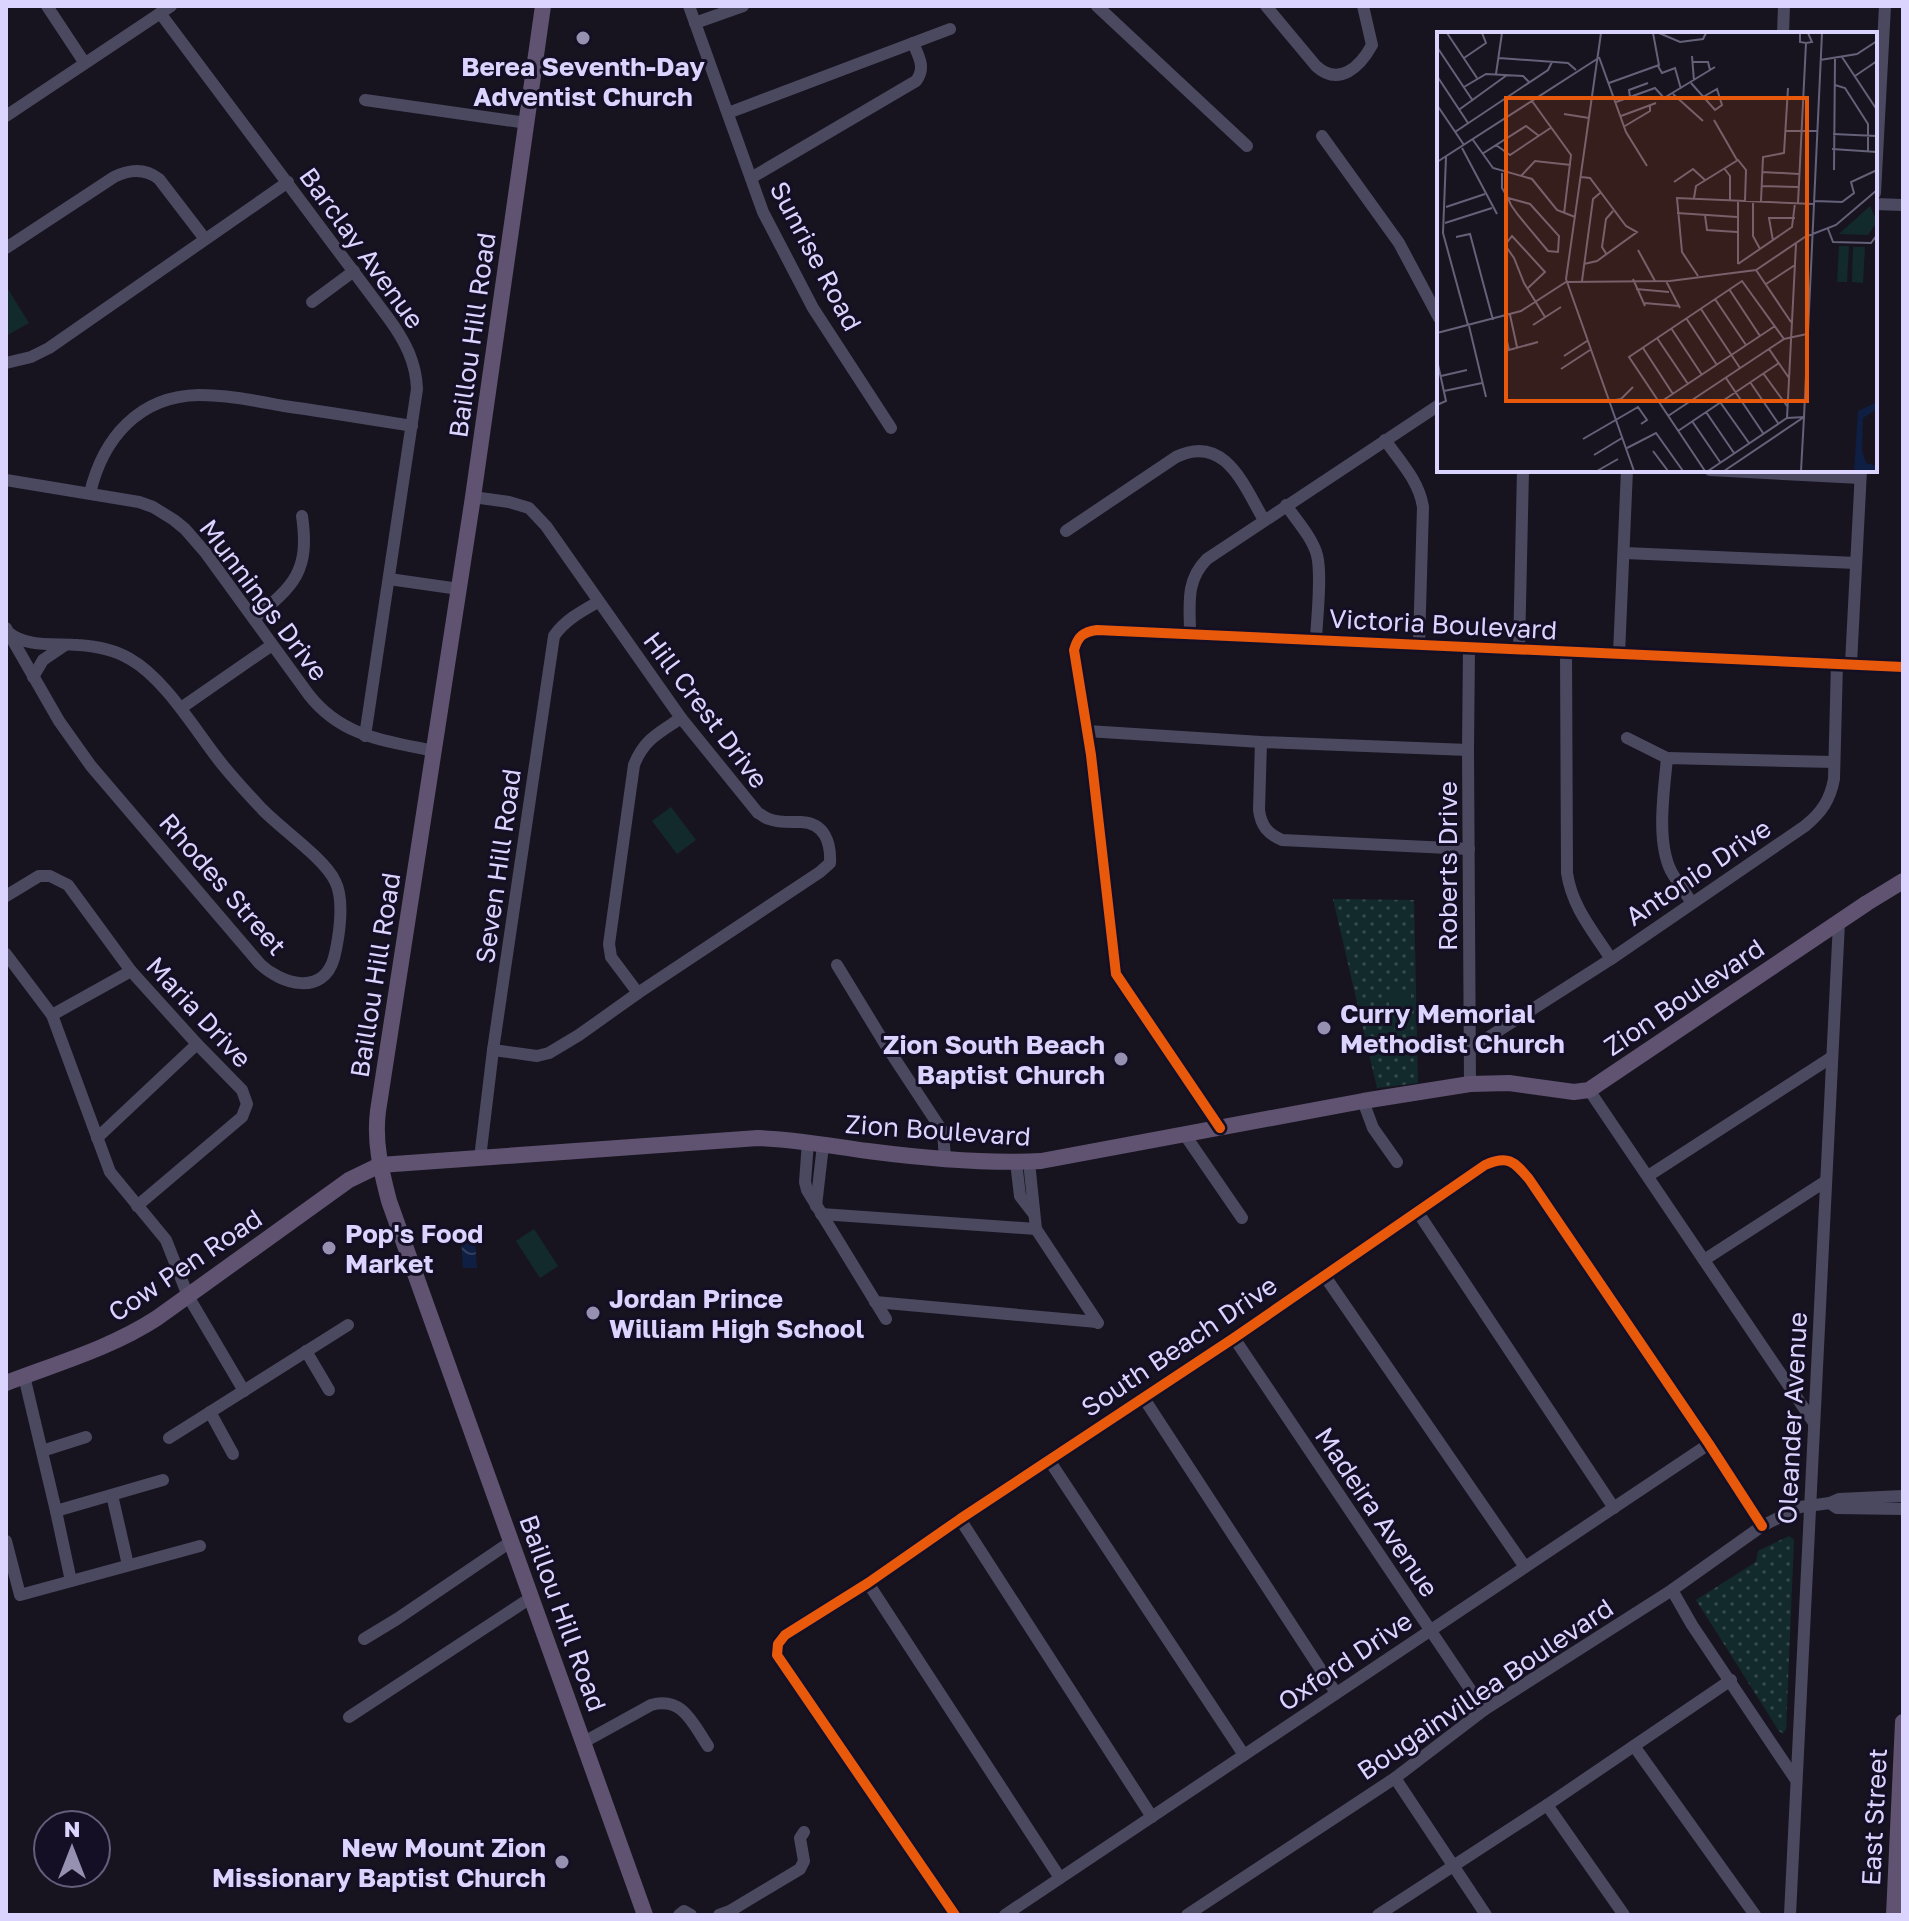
<svg xmlns="http://www.w3.org/2000/svg" width="1909" height="1921" viewBox="0 0 1909 1921" font-family="'Golos Text',sans-serif">
  <defs>
    <pattern id="grass-dots" width="8" height="8" patternUnits="userSpaceOnUse" patternTransform="scale(2)"><rect width="8" height="8" fill="#132a2c"/><path d="M2 2h.1M6 6h.1" fill="none" stroke="#35484c" stroke-width="1.8" stroke-linecap="round"/></pattern>
    <pattern id="water-waves" width="16" height="10" patternUnits="userSpaceOnUse" patternTransform="scale(2)"><rect width="16" height="10" fill="#0e1f43"/><path d="M0 5q4-4 8 0t8 0" fill="none" stroke="#303f5f"/></pattern>
  </defs>
  <rect width="100%" height="100%" fill="#171420"/>
  <g fill="url(#grass-dots)">
    <path d="M 1333,899 L 1414,900 L 1418,1083 L 1377,1088 Z"/>
    <path d="M 1789,1536 L 1794,1540 L 1786,1729 L 1783,1734 L 1779,1731 L 1696,1600 L 1756,1562 L 1758,1551 Z"/>
  </g>
  <g fill="#132a2c">
    <path d="M 6,286 L 29,323 L 6,336 Z"/>
    <path d="M 671,807 L 696,840 L 677,854 L 652,821 Z"/>
    <rect x="1389" y="990" width="22" height="38"/>
    <path d="M 534,1229 L 558,1266 L 540,1278 L 516,1241 Z"/>
  </g>
  <path fill="url(#water-waves)" d="M 480,1236 L 480,1241 L 475,1242 L 477,1268 L 463,1268 L 461,1237 Z"/>
  <g fill="none" stroke-linecap="round" stroke-linejoin="round">
    <g stroke="#4b4960" stroke-width="12">
      <path d="M 47,6 L 84,62"/>
      <path d="M 689,6 L 763,212 L 813,308 L 891,428"/>
      <path d="M 1097,6 L 1247,146"/>
      <path d="M 1266,6 L 1316,66 C 1339,87 1360,67 1372,45 L 1363,6"/>
      <path d="M 160,13 L 389,319 C 405,341 416,362 417,389 L 365,736"/>
      <path d="M 695,23 L 743,6"/>
      <path d="M 1783,34 L 1784,6"/>
      <path d="M 365,100 L 527,123"/>
      <path d="M 728,113 L 950,29"/>
      <path d="M 6,116 L 171,6"/>
      <path d="M 1322,136 L 1399,243 L 1439,318"/>
      <path d="M 751,178 L 916,81 C 926,68 919,57 913,43"/>
      <path d="M 1875,193 L 1885,6"/>
      <path d="M 1875,204 L 1903,205"/>
      <path d="M 6,248 L 114,177 C 130,169 145,168 159,179 L 205,239"/>
      <path d="M 312,302 L 354,271"/>
      <path d="M 6,363 L 31,357 L 49,348 L 288,182"/>
      <path d="M 1385,440 C 1400,461 1419,481 1423,507 L 1419,644"/>
      <path d="M 1710,470 L 1860,478"/>
      <path d="M 6,480 L 139,502 L 153,507 L 174,520 L 185,529 L 205,552 L 309,695 C 342,737 386,741 434,751"/>
      <path d="M 90,493 C 103,438 139,396 199,395 C 228,395 256,401 284,406 C 327,412 369,419 412,426"/>
      <path d="M 473,497 L 509,502 L 529,508 L 546,526 L 681,718 L 758,813 C 762,815 765,818 769,819 C 779,823 791,822 801,822 C 825,823 831,843 830,863 L 820,872 L 638,993 L 579,1035 L 549,1053 L 537,1056 L 493,1050"/>
      <path d="M 1286,505 C 1296,520 1312,537 1317,555 C 1322,575 1317,617 1316,639"/>
      <path d="M 1066,531 L 1176,457 C 1225,433 1244,486 1264,520"/>
      <path d="M 1625,553 L 1856,563"/>
      <path d="M 389,579 L 459,589"/>
      <path d="M 254,619 C 294,585 310,572 302,516"/>
      <path d="M 6,628 L 8,632 L 59,721 L 91,766 L 260,964 C 281,984 323,997 334,958 C 339,938 345,900 335,881 C 324,858 281,829 262,809 C 247,793 231,776 218,759 C 194,728 164,678 130,659 C 115,650 95,646 78,645 C 54,643 27,648 8,632"/>
      <path d="M 1190,634 C 1190,605 1185,581 1207,559 L 1439,405"/>
      <path d="M 1469,648 L 1468,750 L 1470,1084"/>
      <path d="M 1519,650 L 1523,470"/>
      <path d="M 1566,653 L 1567,873 C 1572,907 1593,931 1611,959"/>
      <path d="M 1619,654 L 1627,470"/>
      <path d="M 1851,664 L 1861,470"/>
      <path d="M 33,677 L 43,660 L 65,645"/>
      <path d="M 181,708 L 272,645"/>
      <path d="M 1087,731 L 1261,742 L 1468,750"/>
      <path d="M 1627,738 L 1667,758"/>
      <path d="M 1261,742 L 1259,810 C 1261,826 1268,834 1282,840 L 1469,849"/>
      <path d="M 6,896 L 39,876 L 50,876 L 68,885 L 131,971 L 197,1044 L 242,1090 L 247,1104 L 242,1117 L 137,1206"/>
      <path d="M 1692,903 C 1685,892 1677,882 1671,871 C 1656,841 1664,791 1667,758 L 1834,762"/>
      <path d="M 6,954 L 52,1015 L 110,1172 L 166,1240 L 188,1296 L 244,1391"/>
      <path d="M 837,965 L 885,1044 L 943,1132 L 945,1158"/>
      <path d="M 638,993 L 611,957 L 609,944 L 634,765 C 644,739 659,733 681,718"/>
      <path d="M 52,1015 L 131,971"/>
      <path d="M 1470,1049 L 1611,959 L 1805,826 C 1822,812 1830,800 1834,779 L 1837,663"/>
      <path d="M 1589,1090 L 1814,1423"/>
      <path d="M 1363,1101 L 1373,1128 L 1397,1162"/>
      <path d="M 1220,1128 L 1116,974 L 1091,755 L 1074,650 C 1078,636 1083,632 1097,630 L 1903,667"/>
      <path d="M 1185,1135 L 1242,1218"/>
      <path d="M 97,1138 L 197,1044"/>
      <path d="M 808,1142 L 805,1182 L 807,1190 L 886,1319"/>
      <path d="M 480,1158 L 493,1050 L 554,636 C 565,620 582,611 598,602"/>
      <path d="M 1016,1162 L 1020,1196 L 1034,1214"/>
      <path d="M 1029,1162 L 1036,1229 L 1098,1323"/>
      <path d="M 1648,1176 L 1832,1057"/>
      <path d="M 816,1206 L 823,1145"/>
      <path d="M 1417,1211 L 1614,1508"/>
      <path d="M 821,1214 L 1036,1229"/>
      <path d="M 1704,1260 L 1826,1181"/>
      <path d="M 1324,1275 L 1525,1567"/>
      <path d="M 875,1302 L 1097,1322"/>
      <path d="M 1234,1338 L 1484,1710"/>
      <path d="M 306,1351 L 329,1390"/>
      <path d="M 24,1376 L 56,1511 L 71,1581"/>
      <path d="M 1143,1397 L 1336,1693"/>
      <path d="M 210,1412 L 233,1454"/>
      <path d="M 169,1438 L 348,1325"/>
      <path d="M 42,1451 L 86,1437"/>
      <path d="M 1049,1460 L 1244,1755"/>
      <path d="M 112,1495 L 128,1565"/>
      <path d="M 1830,1503 L 1837,1508 L 1903,1509"/>
      <path d="M 56,1511 L 163,1480"/>
      <path d="M 960,1519 L 1152,1817"/>
      <path d="M 6,1541 L 20,1595 L 200,1546"/>
      <path d="M 868,1583 L 1060,1878"/>
      <path d="M 1672,1590 L 1692,1625 L 1796,1780"/>
      <path d="M 364,1639 L 397,1619 L 512,1541"/>
      <path d="M 349,1717 L 532,1597"/>
      <path d="M 584,1742 L 651,1705 C 683,1696 693,1724 708,1746"/>
      <path d="M 1634,1746 L 1755,1915"/>
      <path d="M 1395,1778 L 1486,1915"/>
      <path d="M 1547,1805 L 1624,1915"/>
      <path d="M 679,1915 L 684,1911 L 691,1915"/>
      <path d="M 719,1915 L 730,1911 L 800,1869 L 804,1861 L 800,1838 L 804,1832"/>
      <path d="M 955,1915 L 777,1655 L 778,1644 L 785,1635 L 868,1583 L 960,1519 L 1234,1338 L 1485,1165 C 1508,1155 1514,1161 1529,1179 L 1709,1444 L 1762,1526"/>
      <path d="M 1005,1915 L 1709,1444"/>
      <path d="M 1187,1915 L 1395,1778 L 1484,1710 L 1672,1590 L 1762,1526 L 1800,1507 L 1830,1503 L 1839,1499 L 1903,1496"/>
      <path d="M 1378,1915 L 1547,1805 L 1731,1680"/>
      <path d="M 1790,1915 L 1839,922"/>
    </g>
    <g stroke="#5f5371" stroke-width="16">
      <path d="M 543,6 L 473,497 L 378,1111 C 374,1142 381,1170 389,1201 L 645,1915"/>
      <path d="M 6,1383 C 58,1363 111,1348 157,1318 L 349,1180 L 380,1165 L 758,1138 C 795,1139 831,1146 868,1151 C 922,1158 987,1164 1041,1161 L 1363,1101 L 1470,1084 L 1509,1083 L 1574,1092 L 1589,1090 L 1867,903 L 1903,881"/>
      <path d="M 1894,1915 L 1903,1722"/>
    </g>
    <defs>
      <g id="cycleway">
        <path d="M 1220,1128 L 1116,974 L 1091,755 L 1074,650 C 1078,636 1083,632 1097,630 L 1903,667"/>
        <path d="M 955,1915 L 777,1655 L 778,1644 L 785,1635 L 868,1583 L 960,1519 L 1234,1338 L 1485,1165 C 1508,1155 1514,1161 1529,1179 L 1709,1444 L 1762,1526"/>
      </g>
    </defs>
    <use href="#cycleway" stroke="#140f25" stroke-width="15"/>
    <use href="#cycleway" stroke="#e8590c" stroke-width="10"/>
  </g>
  <g fill="#9691b0" stroke="#140f25" stroke-width="3">
    <circle cx="583" cy="38" r="8"/>
    <circle cx="1324" cy="1028" r="8"/>
    <circle cx="1121" cy="1059" r="8"/>
    <circle cx="329" cy="1248" r="8"/>
    <circle cx="593" cy="1313" r="8"/>
    <circle cx="562" cy="1862" r="8"/>
  </g>
  <g text-anchor="middle" dominant-baseline="central" stroke-width="6" stroke-linejoin="round" paint-order="stroke">
    <g font-size="26" font-weight="bold" fill="#dbd4fe" stroke="#140f25" text-anchor="start">
      <text x="583" y="66" text-anchor="middle">Berea Seventh-Day<tspan x="583" dy="30">Adventist Church</tspan></text>
      <text x="1340" y="1013">Curry Memorial<tspan x="1340" dy="30">Methodist Church</tspan></text>
      <text x="1105" y="1044" text-anchor="end">Zion South Beach<tspan x="1105" dy="30">Baptist Church</tspan></text>
      <text x="345" y="1233">Pop's Food<tspan x="345" dy="30">Market</tspan></text>
      <text x="609" y="1298">Jordan Prince<tspan x="609" dy="30">William High School</tspan></text>
      <text x="546" y="1847" text-anchor="end">New Mount Zion<tspan x="546" dy="30">Missionary Baptist Church</tspan></text>
    </g>
    <g font-size="26" fill="#dbd4fe" stroke="#140f25">
      <text transform="translate(362 248) rotate(54)">Barclay Avenue</text>
      <text transform="translate(816 256) rotate(62)">Sunrise Road</text>
      <text transform="translate(472 335) rotate(-82)">Baillou Hill Road</text>
      <text transform="translate(264 600) rotate(53)">Munnings Drive</text>
      <text transform="translate(1443 624) rotate(3)">Victoria Boulevard</text>
      <text transform="translate(706 710) rotate(53)">Hill Crest Drive</text>
      <text transform="translate(498 866) rotate(-82)">Seven Hill Road</text>
      <text transform="translate(1447 866) rotate(-90)">Roberts Drive</text>
      <text transform="translate(1698 872) rotate(-34)">Antonio Drive</text>
      <text transform="translate(223 884) rotate(49)">Rhodes Street</text>
      <text transform="translate(375 975) rotate(-81)">Baillou Hill Road</text>
      <text transform="translate(1684 997) rotate(-34)">Zion Boulevard</text>
      <text transform="translate(199 1012) rotate(47)">Maria Drive</text>
      <text transform="translate(938 1130) rotate(4)">Zion Boulevard</text>
      <text transform="translate(185 1265) rotate(-34)">Cow Pen Road</text>
      <text transform="translate(1179 1346) rotate(-34)">South Beach Drive</text>
      <text transform="translate(1792 1418) rotate(-87)">Oleander Avenue</text>
      <text transform="translate(1377 1512) rotate(56)">Madeira Avenue</text>
      <text transform="translate(563 1613) rotate(70)">Baillou Hill Road</text>
      <text transform="translate(1345 1661) rotate(-34)">Oxford Drive</text>
      <text transform="translate(1485 1689) rotate(-34)">Bougainvillea Boulevard</text>
      <text transform="translate(1874 1817) rotate(-87)">East Street</text>
    </g>
  </g>
  <g transform="translate(1437 32)">
    <rect width="440" height="440" fill="#171420"/>
    <path d="M 402,214 L 412,214 L 410,250 L 400,250 ZM 416,215 L 428,215 L 426,251 L 415,250 Z" fill="#132a2c"/>
    <path d="M 433,174 L 440,190 L 431,203 L 402,202 Z" fill="#132a2c"/>
    <path d="M 440,370 L 440,377 L 426,386 L 425,419 L 429,431 L 440,434 L 440,439 L 417,439 L 421,379 Z" fill="#0e1f43"/>
    <path fill="none" stroke="#656179" stroke-width="2" d="M 10,1 L 40,46M 164,1 L 129,247 L 197,439M 222,1 L 243,10 L 266,7 L 269,1M 363,1 L 363,10 L 369,11 L 375,10 L 371,1M 0,15 L 36,69M 255,24 L 257,49M 162,25 L 189,100 L 210,134M 405,25 L 440,78M 27,26 L 49,11 L 45,1M 62,26 L 131,31 L 139,38M 383,28 L 420,22 L 440,9M 255,30 L 271,30 L 273,38M 221,34 L 225,41 L 238,36 L 244,57M 59,42 L 65,1M 0,44 L 31,91M 418,44 L 440,29M 172,51 L 222,33 L 216,1M 254,51 L 278,78 L 285,73 L 280,57 L 266,65M 398,53 L 408,56 L 431,92 L 431,119M 27,55 L 49,42 L 86,44 L 92,50M 236,62 L 266,89M 193,65 L 192,58 L 211,51M 95,69 L 134,123 L 127,182M 179,70 L 218,56 L 227,66 L 278,35M 0,73 L 27,113M 23,77 L 70,43M 127,82 L 152,86M 184,84 L 219,71M 277,88 L 300,128M 188,94 L 213,79 L 213,73M 349,99 L 380,99M 18,100 L 111,38 L 115,30M 396,102 L 440,104M 36,108 L 56,136 L 95,147 L 120,178 L 138,185M 59,113 L 73,123 L 115,95M 25,116 L 60,182M 395,117 L 440,120M 45,122 L 89,94 L 102,104M 9,125 L 6,201 L 31,293M 0,130 L 160,27M 287,136 L 293,144 L 293,168M 397,138 L 398,27M 325,140 L 362,142M 65,141 L 65,156 L 71,166 L 74,173 L 81,183 L 111,219 L 121,220 L 122,204 L 93,172 L 71,166M 84,144 L 98,129 L 134,133M 144,145 L 153,146 L 189,194 L 200,200 L 160,229 L 147,232M 237,150 L 256,137 L 268,148M 325,154 L 361,155M 257,166 L 259,154 L 301,128 L 309,138 L 308,169M 301,168 L 301,232M 316,169 L 316,204 L 323,217M 324,169 L 326,125 L 347,121 L 351,56M 378,169 L 405,170 L 417,161 L 414,150 L 440,138M 361,171 L 369,11M 9,175 L 48,162M 240,181 L 300,185M 268,183 L 270,198 L 300,200M 8,191 L 55,176M 391,197 L 396,210 L 434,211 L 440,203M 19,205 L 33,202 L 56,288M 336,209 L 332,186 L 358,186M 201,218 L 218,249M 170,223 L 165,215 L 169,187 L 176,179M 301,232 L 355,195 L 358,171M 319,238 L 354,290M 261,244 L 245,220 L 240,166 L 376,172M 196,247 L 208,274M 145,249 L 156,167 L 163,161M 229,249 L 243,276M 329,252 L 358,233M 91,256 L 108,240 L 75,204 L 68,213 L 77,226 L 87,251 L 108,285M 199,257 L 232,260M 292,257 L 323,304M 278,267 L 309,313M 207,271 L 242,274M 264,277 L 303,336M 73,283 L 80,315M 249,286 L 280,333M 96,293 L 124,275M 32,294 L 49,365M 234,296 L 265,343M 0,301 L 84,279 L 129,250 L 233,249 L 319,238 L 368,205 L 399,193 L 440,158M 68,301 L 72,318 L 101,310M 220,306 L 251,352M 206,316 L 236,362M 332,317 L 352,346M 127,324 L 150,309M 0,328 L 9,369 L 0,373M 124,337 L 153,318M 326,341 L 350,374M 4,344 L 30,338M 289,346 L 326,401M 313,350 L 341,391M 7,359 L 45,351M 172,369 L 184,367 L 196,355M 283,370 L 312,411M 222,371 L 338,294M 269,380 L 297,421M 231,384 L 347,307 L 370,302M 350,386 L 359,212M 255,389 L 283,430M 241,399 L 342,331M 146,407 L 201,375 L 210,388 L 204,392M 190,416 L 219,401 L 246,439M 216,419 L 231,439M 157,423 L 185,406M 160,439 L 181,427M 268,439 L 192,325 L 305,249 L 347,307M 271,439 L 350,386 L 367,385 L 364,439M 287,439 L 367,385 L 385,1"/>
    <path fill="#e8590c" fill-opacity="0.15" stroke="#e8590c" stroke-width="4" d="M 69,66 L 370,66 L 370,369 L 69,369 Z"/>
    <rect width="440" height="440" fill="none" stroke="#dbd4fe" stroke-width="4"/>
  </g>
  <rect width="1909" height="1921" fill="none" stroke="#dbd4fe" stroke-width="16"/>
  <g transform="translate(72 1849)"><circle r="38" fill="#140f25" stroke="#645e7c" stroke-width="2"/>
  <path d="M0-6L14 30L0 20L-14 30Z" fill="#9691b0"/>
  <text y="-12" font-size="22" font-weight="bold" text-anchor="middle" fill="#dbd4fe">N</text>
  </g>
</svg>
